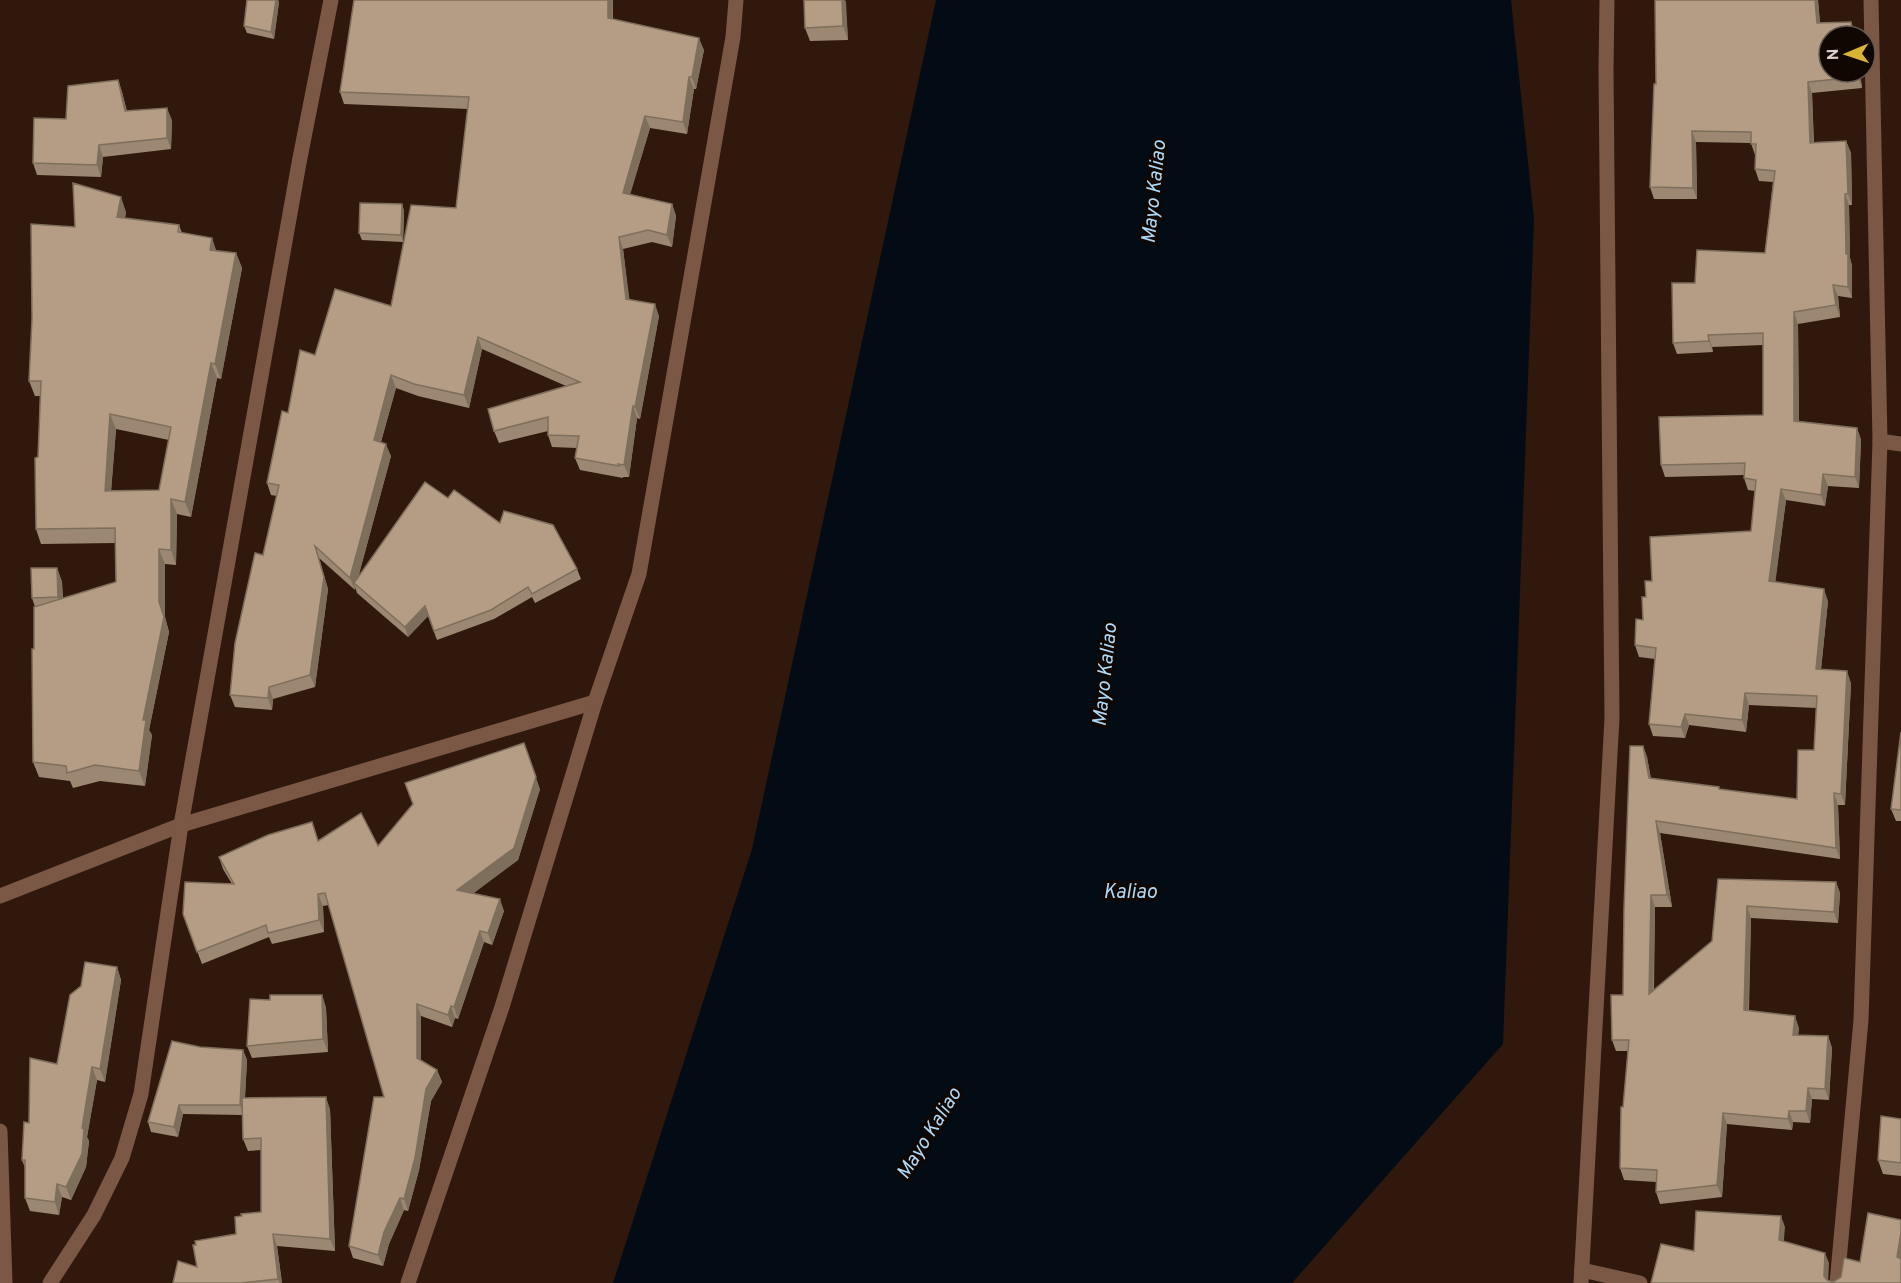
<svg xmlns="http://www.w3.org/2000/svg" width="1901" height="1283" viewBox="0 0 1901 1283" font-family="Overpass,sans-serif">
  <rect width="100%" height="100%" fill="#30180c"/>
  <path fill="#030c14" d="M 936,0 L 1511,0 L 1534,219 L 1503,1044 L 1292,1283 L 613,1283 L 752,849 Z"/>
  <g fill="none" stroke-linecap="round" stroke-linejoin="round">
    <g stroke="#7b5745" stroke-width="15">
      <path d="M 1880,441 L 1901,444"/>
      <path d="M 0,896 L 181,825 L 595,702"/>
      <path d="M 0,1131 L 5,1283"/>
      <path d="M 1582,1270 L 1640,1283"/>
      <path d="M 50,1283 L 94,1215 L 122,1158 L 141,1094 L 181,825 L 299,163 L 331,0"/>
      <path d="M 408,1283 L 502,1007 L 595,702 L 639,574 L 733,37 L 736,0"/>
      <path d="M 1581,1283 L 1612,718 L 1606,69 L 1607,0"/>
      <path d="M 1837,1283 L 1861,1020 L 1880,441 L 1871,0"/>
    </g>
  </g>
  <g fill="#9b8772" fill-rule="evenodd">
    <path d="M 247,0 L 278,0 L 279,2 L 274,39 L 247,33 L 244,26 Z"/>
    <path d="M 613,0 L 613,19 L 704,50 L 696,89 L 694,89 L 687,134 L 650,128 L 630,194 L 672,204 L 676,216 L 672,247 L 652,242 L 623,249 L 629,300 L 659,316 L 640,419 L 637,418 L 629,477 L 623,477 L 623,478 L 580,470 L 575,458 L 577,448 L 552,447 L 548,435 L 548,431 L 499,443 L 494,431 L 566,386 L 482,349 L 469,408 L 418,396 L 396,388 L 381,442 L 391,456 L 358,578 L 448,498 L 500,523 L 577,569 L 581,579 L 535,603 L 532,597 L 494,619 L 437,640 L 428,616 L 408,637 L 357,593 L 355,587 L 355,590 L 319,558 L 328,589 L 315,687 L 273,699 L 272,710 L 235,707 L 230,695 L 277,496 L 271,495 L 267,483 L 288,413 L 315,355 L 391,306 L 456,208 L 468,109 L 344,104 L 340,92 Z"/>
    <path d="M 804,0 L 845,0 L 848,40 L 810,41 L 805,28 Z"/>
    <path d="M 1655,0 L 1818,0 L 1820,23 L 1851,22 L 1855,34 L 1856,36 L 1829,36 L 1829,72 L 1860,72 L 1862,88 L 1812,93 L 1814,142 L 1846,141 L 1851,153 L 1852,205 L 1849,205 L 1850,258 L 1852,266 L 1852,298 L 1838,296 L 1840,317 L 1798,324 L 1799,421 L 1857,428 L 1861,440 L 1859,488 L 1828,486 L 1825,506 L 1786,500 L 1775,582 L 1828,601 L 1821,669 L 1851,683 L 1845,805 L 1838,805 L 1840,859 L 1660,833 L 1672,907 L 1655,907 L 1654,990 L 1712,941 L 1718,879 L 1836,882 L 1840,893 L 1838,923 L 1751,918 L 1749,1010 L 1799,1028 L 1798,1035 L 1828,1036 L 1832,1048 L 1829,1100 L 1812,1099 L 1810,1123 L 1793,1122 L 1792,1130 L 1727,1124 L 1722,1197 L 1660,1204 L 1656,1192 L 1656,1182 L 1624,1180 L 1620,1168 L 1623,1107 L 1628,1051 L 1616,1051 L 1612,1040 L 1623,995 L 1643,746 L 1647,757 L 1651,779 L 1720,790 L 1797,799 L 1814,750 L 1816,708 L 1749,705 L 1746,732 L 1689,725 L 1685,738 L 1653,736 L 1649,724 L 1655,659 L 1639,657 L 1635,645 L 1643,620 L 1646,597 L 1652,581 L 1751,531 L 1755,491 L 1748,490 L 1744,478 L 1744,475 L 1665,477 L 1661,465 L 1763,415 L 1763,345 L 1712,347 L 1713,352 L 1677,354 L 1673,343 L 1695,283 L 1765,253 L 1773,182 L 1759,181 L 1755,169 L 1755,155 L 1751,143 L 1696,142 L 1697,199 L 1654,199 L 1650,187 L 1656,84 Z"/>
    <path d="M 118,80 L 122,92 L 127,111 L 172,120 L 171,149 L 103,157 L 101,177 L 37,175 L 33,163 L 66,119 Z"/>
    <path d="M 402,204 L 404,211 L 403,242 L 362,240 L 359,233 Z"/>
    <path d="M 126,212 L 125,218 L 179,225 L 182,233 L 212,238 L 216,251 L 236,253 L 242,268 L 221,379 L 217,378 L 191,517 L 177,514 L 176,565 L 165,564 L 165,617 L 169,632 L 149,730 L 152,735 L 145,786 L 100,781 L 73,788 L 70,781 L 39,777 L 33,762 L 34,649 L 35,607 L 32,598 L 57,568 L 62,582 L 63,598 L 116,582 L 116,543 L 41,544 L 36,529 L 40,396 L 35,396 L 29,381 L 75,227 ZM 116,429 L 169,440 L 159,490 L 111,490 Z"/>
    <path d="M 1901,732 L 1901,821 L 1896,821 L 1891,809 Z"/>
    <path d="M 540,789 L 518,860 L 473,893 L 504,911 L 492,945 L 484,942 L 458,1019 L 455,1018 L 452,1027 L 421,1016 L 421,1061 L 437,1070 L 442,1082 L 431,1101 L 419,1170 L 408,1211 L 404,1210 L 389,1244 L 383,1266 L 353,1258 L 349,1246 L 384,1097 L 329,905 L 323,906 L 324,932 L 272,944 L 269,937 L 202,964 L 183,914 L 232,884 L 223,869 L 219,857 L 319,840 L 378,846 Z"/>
    <path d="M 117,967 L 121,980 L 105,1082 L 97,1080 L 87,1137 L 89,1141 L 86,1167 L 71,1200 L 62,1197 L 59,1215 L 30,1211 L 25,1198 L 25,1168 L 22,1160 L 29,1123 L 57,1064 Z"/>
    <path d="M 322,995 L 326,1008 L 328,1052 L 252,1058 L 247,1046 Z"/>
    <path d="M 200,1047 L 243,1050 L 247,1060 L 245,1098 L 330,1109 L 335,1251 L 277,1246 L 282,1283 L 173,1283 L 197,1267 L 236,1234 L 242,1216 L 261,1212 L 261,1150 L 248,1151 L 243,1139 L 242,1115 L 183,1114 L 178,1137 L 151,1132 L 148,1122 Z"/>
    <path d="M 1901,1119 L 1901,1176 L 1883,1174 L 1878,1160 Z"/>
  </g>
  <g fill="#7e6e5c">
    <path d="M 276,0 L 278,0 L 279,2 L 274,39 L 271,32 Z"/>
    <path d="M 608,0 L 613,0 L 612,30 L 608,18 Z"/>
    <path d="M 842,0 L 845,0 L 846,2 L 848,40 L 843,26 Z"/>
    <path d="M 1815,0 L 1818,0 L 1821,35 L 1817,23 Z"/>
    <path d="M 1851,22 L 1855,34 L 1856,36 L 1853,36 Z"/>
    <path d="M 699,38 L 704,50 L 696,89 L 692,77 Z"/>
    <path d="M 1857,72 L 1860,72 L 1862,88 L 1858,77 Z"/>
    <path d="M 689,77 L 694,89 L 687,134 L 683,122 Z"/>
    <path d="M 118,80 L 122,92 L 129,123 L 125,111 Z"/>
    <path d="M 1808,82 L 1812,93 L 1814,154 L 1810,143 Z"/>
    <path d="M 167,108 L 172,120 L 171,149 L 167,138 Z"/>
    <path d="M 645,116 L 650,128 L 627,205 L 623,193 Z"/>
    <path d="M 1692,131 L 1696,142 L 1697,199 L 1693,188 Z"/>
    <path d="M 1846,141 L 1851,153 L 1852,205 L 1848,194 Z"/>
    <path d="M 99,145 L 103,157 L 101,177 L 97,165 Z"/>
    <path d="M 1845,194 L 1849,205 L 1850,258 L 1852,266 L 1852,298 L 1848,287 L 1846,254 Z"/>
    <path d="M 121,197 L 126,212 L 122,232 L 117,217 Z"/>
    <path d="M 402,204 L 404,211 L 403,242 L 401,235 Z"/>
    <path d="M 672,204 L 676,216 L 672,247 L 667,235 Z"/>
    <path d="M 619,237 L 623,249 L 631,311 L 626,299 Z"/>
    <path d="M 212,238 L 217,253 L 210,250 Z"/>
    <path d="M 236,253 L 242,268 L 221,379 L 215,364 Z"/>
    <path d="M 1833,285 L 1838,296 L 1840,317 L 1836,305 Z"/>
    <path d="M 655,304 L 659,316 L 640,419 L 635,407 Z"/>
    <path d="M 1794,312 L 1798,324 L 1799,432 L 1794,421 Z"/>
    <path d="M 1708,335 L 1712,347 L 1713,352 L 1709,341 Z"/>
    <path d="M 478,337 L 482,349 L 469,408 L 464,395 Z"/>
    <path d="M 211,363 L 217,378 L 191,517 L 185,502 Z"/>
    <path d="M 391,375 L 396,388 L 378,452 L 374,440 Z"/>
    <path d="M 633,406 L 637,418 L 629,477 L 624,465 Z"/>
    <path d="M 110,414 L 116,429 L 110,506 L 105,491 Z"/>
    <path d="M 1857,428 L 1861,440 L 1859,488 L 1855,477 Z"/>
    <path d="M 386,444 L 391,456 L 356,585 L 354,583 L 355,587 L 355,590 L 350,578 Z"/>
    <path d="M 1823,474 L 1828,486 L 1825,506 L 1821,495 Z"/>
    <path d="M 1781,489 L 1786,500 L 1774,593 L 1769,581 Z"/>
    <path d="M 171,499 L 177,514 L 176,565 L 171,550 Z"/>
    <path d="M 315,546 L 328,589 L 315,687 L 310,675 Z"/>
    <path d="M 159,549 L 165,564 L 165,617 L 169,632 L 149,730 L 152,735 L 145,786 L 139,771 L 143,720 Z"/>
    <path d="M 57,568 L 62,582 L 63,611 L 58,597 Z"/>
    <path d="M 1824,589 L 1828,601 L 1820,680 L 1816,669 Z"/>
    <path d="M 425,606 L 428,616 L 408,637 L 405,627 Z"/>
    <path d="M 1847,671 L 1851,683 L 1845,805 L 1841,794 Z"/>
    <path d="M 269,687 L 273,699 L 272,710 L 268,698 Z"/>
    <path d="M 1745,693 L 1749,705 L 1746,732 L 1742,720 Z"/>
    <path d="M 1685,714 L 1689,725 L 1685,738 L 1681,727 Z"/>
    <path d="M 524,743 L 540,789 L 518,860 L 462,902 L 457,890 Z"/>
    <path d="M 1643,746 L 1647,757 L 1653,790 L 1649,778 Z"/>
    <path d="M 1834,793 L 1838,805 L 1840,859 L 1836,848 Z"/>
    <path d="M 1656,821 L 1660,833 L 1672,907 L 1667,895 Z"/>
    <path d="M 1836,882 L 1840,893 L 1838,923 L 1834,912 Z"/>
    <path d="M 318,894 L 323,906 L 324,932 L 319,920 Z"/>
    <path d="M 1651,895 L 1655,907 L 1653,1005 L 1649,994 Z"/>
    <path d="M 500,899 L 504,911 L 492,945 L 488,933 Z"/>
    <path d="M 1747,906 L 1751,918 L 1748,1021 L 1744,1010 Z"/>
    <path d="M 480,931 L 484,942 L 458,1019 L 454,1007 Z"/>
    <path d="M 117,967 L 121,980 L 105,1082 L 100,1069 Z"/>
    <path d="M 322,995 L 326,1008 L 328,1052 L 323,1039 Z"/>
    <path d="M 417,1004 L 421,1016 L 421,1070 L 417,1058 Z"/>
    <path d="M 451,1006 L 455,1018 L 452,1027 L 448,1015 Z"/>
    <path d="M 1795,1016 L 1799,1028 L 1797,1046 L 1793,1035 Z"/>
    <path d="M 1828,1036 L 1832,1048 L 1829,1100 L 1825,1089 Z"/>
    <path d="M 243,1050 L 247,1060 L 244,1115 L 240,1105 Z"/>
    <path d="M 92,1067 L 97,1080 L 87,1137 L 89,1141 L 86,1167 L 71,1200 L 66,1187 L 82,1128 Z"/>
    <path d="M 437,1070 L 442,1082 L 431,1101 L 419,1170 L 408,1211 L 404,1199 L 426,1089 Z"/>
    <path d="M 1808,1088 L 1812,1099 L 1810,1123 L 1806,1111 Z"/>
    <path d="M 326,1097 L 330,1109 L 335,1251 L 330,1239 Z"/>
    <path d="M 179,1105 L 183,1114 L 178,1137 L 174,1127 Z"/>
    <path d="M 1789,1111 L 1793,1122 L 1792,1130 L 1788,1119 Z"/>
    <path d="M 1723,1113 L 1727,1124 L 1722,1197 L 1717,1185 Z"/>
    <path d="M 57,1184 L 62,1197 L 59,1215 L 55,1202 Z"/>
    <path d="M 400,1198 L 404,1210 L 389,1244 L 383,1266 L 378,1255 L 384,1232 Z"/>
    <path d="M 1781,1216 L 1785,1227 L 1783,1251 L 1779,1240 Z"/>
    <path d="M 1901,1232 L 1901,1268 L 1897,1257 Z"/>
    <path d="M 273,1234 L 277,1246 L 282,1283 L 280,1283 L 278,1279 Z"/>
    <path d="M 1825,1253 L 1829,1263 L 1828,1283 L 1824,1276 Z"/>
  </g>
  <g fill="#b49d84" stroke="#7e6e5c" stroke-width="1.5" fill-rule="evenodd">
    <path d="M 247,0 L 276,0 L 271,32 L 244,26 Z"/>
    <path d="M 354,0 L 608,0 L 608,18 L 699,38 L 692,77 L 689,77 L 683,122 L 645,116 L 623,193 L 672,204 L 667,235 L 648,230 L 619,237 L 626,299 L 655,304 L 635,407 L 633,406 L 624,465 L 618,464 L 619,466 L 575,458 L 579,436 L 548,435 L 548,417 L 494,431 L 488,409 L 580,382 L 478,337 L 464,395 L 414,384 L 391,375 L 374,440 L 386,444 L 350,578 L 315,546 L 324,577 L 310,675 L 269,687 L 268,698 L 230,695 L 235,643 L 255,553 L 263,555 L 279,485 L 267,483 L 282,411 L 288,413 L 300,350 L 315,355 L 335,289 L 391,306 L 411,205 L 456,208 L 469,97 L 340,92 Z"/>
    <path d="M 804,0 L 842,0 L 843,26 L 805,28 Z"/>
    <path d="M 1655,0 L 1815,0 L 1817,23 L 1851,22 L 1853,36 L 1829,36 L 1829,72 L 1857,72 L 1858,77 L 1808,82 L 1810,143 L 1846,141 L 1848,194 L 1845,194 L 1846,254 L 1848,254 L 1848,287 L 1833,285 L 1836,305 L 1794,312 L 1794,421 L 1857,428 L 1855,477 L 1823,474 L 1821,495 L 1781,489 L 1769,581 L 1824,589 L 1816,669 L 1847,671 L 1841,794 L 1834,793 L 1836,848 L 1656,821 L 1667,895 L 1651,895 L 1649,994 L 1712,941 L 1718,879 L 1836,882 L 1834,912 L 1747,906 L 1744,1010 L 1795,1016 L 1793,1035 L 1828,1036 L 1825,1089 L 1808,1088 L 1806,1111 L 1789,1111 L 1788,1119 L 1723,1113 L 1717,1185 L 1656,1192 L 1657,1170 L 1620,1168 L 1621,1107 L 1623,1107 L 1629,1040 L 1612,1040 L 1611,995 L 1623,995 L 1624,908 L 1630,746 L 1643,746 L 1649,778 L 1719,787 L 1719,789 L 1797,799 L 1798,750 L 1814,750 L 1817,696 L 1745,693 L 1742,720 L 1685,714 L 1681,727 L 1649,724 L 1656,648 L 1635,645 L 1636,619 L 1643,620 L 1642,597 L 1646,597 L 1645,581 L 1652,581 L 1650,537 L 1751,531 L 1756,480 L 1744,478 L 1745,463 L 1661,465 L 1659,417 L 1763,415 L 1763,333 L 1708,335 L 1709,341 L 1673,343 L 1672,283 L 1695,283 L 1697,250 L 1765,253 L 1775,171 L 1755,169 L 1756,144 L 1751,144 L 1751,132 L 1692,131 L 1693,188 L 1650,187 L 1654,84 L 1656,84 Z"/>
    <path d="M 118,80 L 125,111 L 167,108 L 167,138 L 99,145 L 97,165 L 33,163 L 34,118 L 66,119 L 68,86 Z"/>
    <path d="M 73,183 L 121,197 L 117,217 L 179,225 L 178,232 L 212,238 L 210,250 L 236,253 L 215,364 L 211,363 L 185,502 L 171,499 L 171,550 L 159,549 L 159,602 L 164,617 L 143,720 L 146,720 L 139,771 L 95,765 L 67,773 L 66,766 L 33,762 L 32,649 L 34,649 L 34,607 L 116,582 L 115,528 L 36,529 L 35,458 L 38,457 L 41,381 L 29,381 L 32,319 L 31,224 L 75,227 ZM 110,414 L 171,427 L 159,490 L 105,491 Z"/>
    <path d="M 360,203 L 402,204 L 401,235 L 359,233 Z"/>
    <path d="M 425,482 L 448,498 L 454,490 L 500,523 L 504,511 L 553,525 L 577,569 L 532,594 L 528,587 L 491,610 L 434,631 L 425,606 L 405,627 L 354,583 Z"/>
    <path d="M 31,568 L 57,568 L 58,597 L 32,598 Z"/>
    <path d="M 1901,732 L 1901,810 L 1891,809 Z"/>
    <path d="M 524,743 L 536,777 L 514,848 L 457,890 L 500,899 L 488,933 L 480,931 L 454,1007 L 451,1006 L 448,1015 L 417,1004 L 417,1058 L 437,1070 L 426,1089 L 415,1158 L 404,1199 L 400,1198 L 384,1232 L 378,1255 L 349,1246 L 374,1097 L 384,1097 L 325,893 L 318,894 L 319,920 L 268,933 L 266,925 L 197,952 L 183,914 L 185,882 L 234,884 L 219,857 L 268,835 L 312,822 L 318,841 L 361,813 L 378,846 L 413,804 L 405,783 Z"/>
    <path d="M 85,962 L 117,967 L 100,1069 L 92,1067 L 82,1128 L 84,1129 L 82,1154 L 66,1187 L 57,1184 L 55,1202 L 25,1198 L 25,1160 L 22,1160 L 24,1122 L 29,1123 L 30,1058 L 57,1064 L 70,995 L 81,986 Z"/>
    <path d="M 270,995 L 322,995 L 323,1039 L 247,1046 L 250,999 L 270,1000 Z"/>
    <path d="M 172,1041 L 200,1047 L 243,1050 L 240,1105 L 179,1105 L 174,1127 L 148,1122 Z"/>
    <path d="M 326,1097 L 330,1239 L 273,1234 L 278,1279 L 240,1283 L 173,1283 L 178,1261 L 197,1267 L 193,1245 L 196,1245 L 195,1241 L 236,1234 L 235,1217 L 242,1216 L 241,1214 L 261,1212 L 261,1138 L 243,1139 L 242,1098 Z"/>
    <path d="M 1881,1116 L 1901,1119 L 1901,1163 L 1878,1160 Z"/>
    <path d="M 1696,1211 L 1781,1216 L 1779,1240 L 1825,1253 L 1824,1276 L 1827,1280 L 1833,1282 L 1841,1277 L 1844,1258 L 1860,1262 L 1868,1213 L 1901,1220 L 1901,1232 L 1897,1257 L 1901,1259 L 1901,1283 L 1651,1283 L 1661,1244 L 1694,1251 Z"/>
  </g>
  <g text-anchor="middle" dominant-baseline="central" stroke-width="6" stroke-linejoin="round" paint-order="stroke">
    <g font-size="20" font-style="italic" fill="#aed9f8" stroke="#100703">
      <text transform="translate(1155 192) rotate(-84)">Mayo Kaliao</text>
      <text transform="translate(1106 675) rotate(-84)">Mayo Kaliao</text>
      <text x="1130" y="893">Kaliao</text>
      <text transform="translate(930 1134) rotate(-58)">Mayo Kaliao</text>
    </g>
  </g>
  <g transform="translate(1847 54) rotate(268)"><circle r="28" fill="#100703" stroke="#645852" stroke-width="1.5"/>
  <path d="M0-4.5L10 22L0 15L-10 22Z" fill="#d7b434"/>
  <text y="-9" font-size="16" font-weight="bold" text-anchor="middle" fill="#e2d2c9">N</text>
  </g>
</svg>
